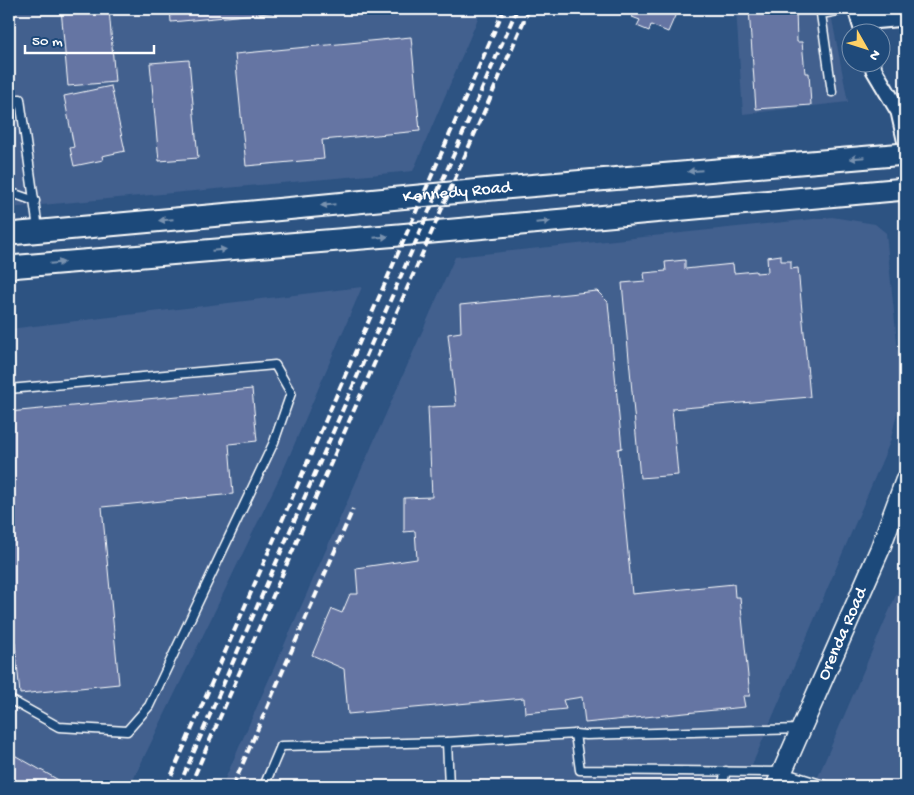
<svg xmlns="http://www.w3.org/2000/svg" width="914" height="795" viewBox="0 0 914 795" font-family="'Gochi Hand',sans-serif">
  <rect width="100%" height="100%" fill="#2d5382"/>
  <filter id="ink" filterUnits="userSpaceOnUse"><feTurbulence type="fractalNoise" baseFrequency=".02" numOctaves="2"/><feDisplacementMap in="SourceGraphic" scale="10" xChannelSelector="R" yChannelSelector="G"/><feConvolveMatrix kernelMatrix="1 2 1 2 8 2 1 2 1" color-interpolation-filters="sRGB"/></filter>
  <g filter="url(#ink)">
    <g fill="#42608e">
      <path d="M 9,9 L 482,9 L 413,171 L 9,208 Z"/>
      <path d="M 736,9 L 830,9 L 848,102 L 743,114 Z"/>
      <path d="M 832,217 L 875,224 L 886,233 L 900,372 L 900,401 L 890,442 L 743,786 L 222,786 L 455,257 Z"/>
      <path d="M 362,287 L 285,466 L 130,786 L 9,786 L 9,329 Z"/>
      <path d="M 905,574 L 905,786 L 814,786 Z"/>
    </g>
    <g fill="#6575a3" stroke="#fff">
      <path d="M 61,9 L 109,9 L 115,82 L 68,86 Z"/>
      <path d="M 170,9 L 312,9 L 171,22 Z"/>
      <path d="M 636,9 L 678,9 L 668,32 L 651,25 L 649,31 L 637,26 L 640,20 L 632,17 Z"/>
      <path d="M 749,9 L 791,9 L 791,11 L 796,11 L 797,42 L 802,42 L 805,73 L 809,73 L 811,105 L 756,109 Z"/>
      <path d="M 411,37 L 420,131 L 322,140 L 324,159 L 246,166 L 235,54 Z"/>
      <path d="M 189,60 L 198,158 L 159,161 L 150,63 Z"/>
      <path d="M 111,86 L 125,151 L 102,156 L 103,160 L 74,166 L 70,148 L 74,147 L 64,96 Z"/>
      <path d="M 781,255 L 781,261 L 791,261 L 791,269 L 798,268 L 810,397 L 672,409 L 678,475 L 640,478 L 622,283 L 645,281 L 644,273 L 666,271 L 665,262 L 685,260 L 685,269 L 733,264 L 734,273 L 756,271 L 756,273 L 768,272 L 767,257 Z"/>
      <path d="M 597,291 L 608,302 L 622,448 L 618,449 L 632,594 L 734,584 L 735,597 L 740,597 L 750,696 L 743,696 L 745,707 L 585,723 L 582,697 L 563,700 L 566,709 L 525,713 L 524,698 L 348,714 L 344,669 L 312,655 L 332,609 L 342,613 L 350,594 L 358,594 L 356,568 L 417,559 L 415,531 L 404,532 L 404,498 L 432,497 L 428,407 L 456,406 L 448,334 L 461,332 L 460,305 Z"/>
      <path d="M 252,389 L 257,441 L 229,444 L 233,494 L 102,507 L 119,684 L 20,694 L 15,643 L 9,644 L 9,412 Z"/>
      <path d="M 9,752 L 69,786 L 9,786 Z"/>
    </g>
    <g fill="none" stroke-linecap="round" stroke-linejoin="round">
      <defs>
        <g id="service">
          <path d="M 832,92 L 821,14 L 849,9"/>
          <path d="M 9,100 L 20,99 L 38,229"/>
          <path d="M 9,192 L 35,201"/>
          <path d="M 9,389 L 275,365 L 291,393 L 274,442 L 149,706 L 127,731 L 59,727 L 9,699"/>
          <path d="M 575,734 L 586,735 L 800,729"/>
          <path d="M 447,742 L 575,734 L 580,770 L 782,772 L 827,786"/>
          <path d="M 264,786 L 281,746 L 447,742 L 449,786"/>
          <path d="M 722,786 L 726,771"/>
        </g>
        <g id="minor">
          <path d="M 856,9 L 863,32"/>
          <path d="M 860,22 L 905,18"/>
          <path d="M 872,62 L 874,70 L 899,112 L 905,139"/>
        </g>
        <g id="tertiary">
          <path id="s1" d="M 776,786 L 880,549 L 905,481"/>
        </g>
        <g id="secondary">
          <path id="s2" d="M 9,234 L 253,212 L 492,189 L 905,154"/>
          <path d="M 9,267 L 399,235 L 905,189"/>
        </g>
      </defs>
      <use href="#service" stroke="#fff" stroke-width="11"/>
      <use href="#minor" stroke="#fff" stroke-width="19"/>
      <use href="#tertiary" stroke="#fff" stroke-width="22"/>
      <use href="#secondary" stroke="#fff" stroke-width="25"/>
      <use href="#service" stroke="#1f4a7a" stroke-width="8"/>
      <use href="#minor" stroke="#1f4a7a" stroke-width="15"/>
      <use href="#tertiary" stroke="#1f4a7a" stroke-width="19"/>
      <use href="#secondary" stroke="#1f4a7a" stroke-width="21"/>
      <g stroke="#fff" stroke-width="4" stroke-dasharray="8 4" stroke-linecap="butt">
        <path d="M 167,786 L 504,9"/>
        <path d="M 179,786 L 517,9"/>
        <path d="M 190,786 L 529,9"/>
        <path d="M 233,786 L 353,509"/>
      </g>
    </g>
    <defs><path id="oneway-solid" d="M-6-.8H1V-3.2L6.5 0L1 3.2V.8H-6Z" transform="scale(1.25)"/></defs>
    <g fill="#7992af">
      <use href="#oneway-solid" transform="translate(857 158) rotate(175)"/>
      <use href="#oneway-solid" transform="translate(695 171) rotate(175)"/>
      <use href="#oneway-solid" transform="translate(328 205) rotate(174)"/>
      <use href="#oneway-solid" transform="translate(166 220) rotate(175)"/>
      <use href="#oneway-solid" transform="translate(543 222) rotate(-5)"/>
      <use href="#oneway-solid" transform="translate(381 237) rotate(-5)"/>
      <use href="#oneway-solid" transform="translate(219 250) rotate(-5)"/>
      <use href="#oneway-solid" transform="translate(57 263) rotate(-5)"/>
    </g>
  </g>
  <g text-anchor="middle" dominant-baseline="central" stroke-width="5" stroke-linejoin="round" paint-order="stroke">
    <g font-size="18" fill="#fff" stroke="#1f4a7a">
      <text stroke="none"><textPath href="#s2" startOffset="450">Kennedy Road</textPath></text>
      <text stroke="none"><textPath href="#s1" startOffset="166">Orenda Road</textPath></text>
    </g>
  </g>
  <rect width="914" height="795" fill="none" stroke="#1f4a7a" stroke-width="30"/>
  <rect x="15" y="15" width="884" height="765" fill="none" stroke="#fff" stroke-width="2" filter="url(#ink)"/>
  <g transform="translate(866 48) rotate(129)"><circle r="24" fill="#1f4a7a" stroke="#7992af"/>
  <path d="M0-4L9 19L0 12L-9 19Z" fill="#ffd166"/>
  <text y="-8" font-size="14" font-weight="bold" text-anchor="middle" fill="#ffffff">N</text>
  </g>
  <path d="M25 45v8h129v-8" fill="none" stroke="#ffffff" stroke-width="2.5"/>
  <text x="32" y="45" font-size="15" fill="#ffffff" stroke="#1f4a7a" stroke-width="4" paint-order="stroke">50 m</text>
</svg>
